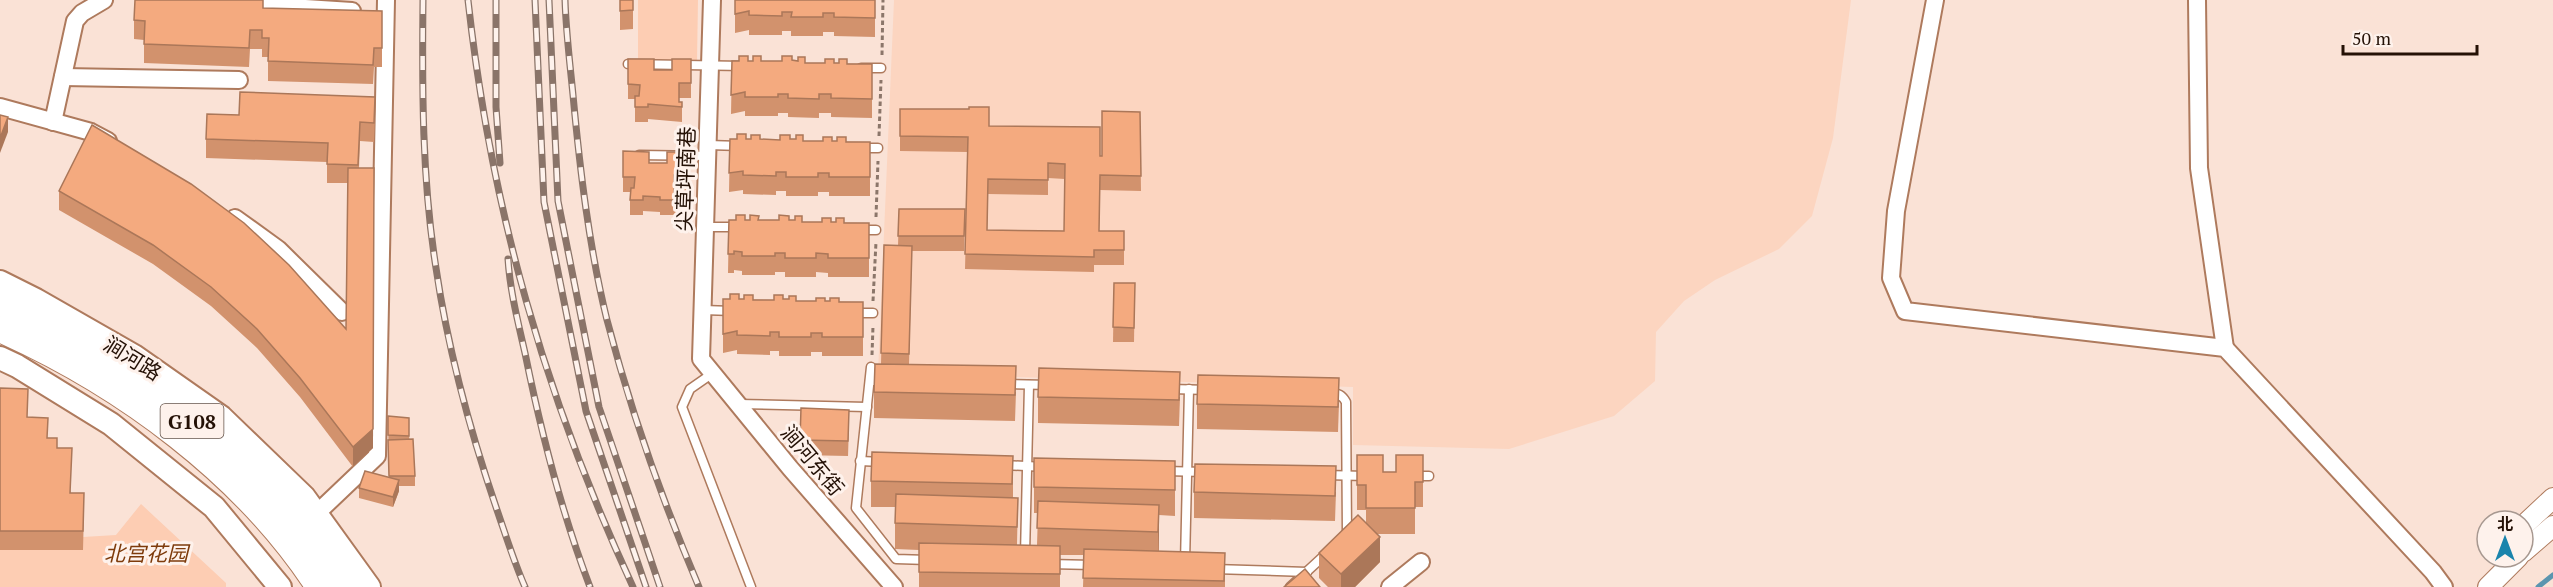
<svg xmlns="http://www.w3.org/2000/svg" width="2553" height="587" viewBox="0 0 2553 587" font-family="'PT Serif','Noto Sans SC',serif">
  <rect width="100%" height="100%" fill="#fae2d6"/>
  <path fill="#fcd5c0" d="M 894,0 L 1851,0 L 1833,138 L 1812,216 L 1779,249 L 1715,280 L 1684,301 L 1656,332 L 1655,381 L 1614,416 L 1509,449 L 1353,445 L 1353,387 L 878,373 Z"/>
  <g fill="#fdcdb3">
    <path d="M 638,0 L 698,0 L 697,61 L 638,61 Z"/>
    <path d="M 141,504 L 226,583 L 226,587 L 0,587 L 0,550 L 82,550 L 83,537 L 116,535 Z"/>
  </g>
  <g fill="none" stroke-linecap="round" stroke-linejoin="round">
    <path stroke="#5b95af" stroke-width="5" d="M 2538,587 L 2553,575"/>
    <defs>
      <g id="service">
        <path d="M 628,64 L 743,66"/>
        <path d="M 861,68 L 881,68"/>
        <path d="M 708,145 L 741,146"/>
        <path d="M 861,148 L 878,148"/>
        <path d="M 639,155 L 708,156"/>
        <path d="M 706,227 L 738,227"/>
        <path d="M 859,230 L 876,230"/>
        <path d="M 703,310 L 733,311"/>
        <path d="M 854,313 L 873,313"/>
        <path d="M 871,367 L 856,508 L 896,559 L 928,560"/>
        <path d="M 713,373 L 690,389 L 682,407 L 751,587"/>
        <path d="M 870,381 L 885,381"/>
        <path d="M 1006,384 L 1050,385"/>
        <path d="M 1171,389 L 1209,390"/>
        <path d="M 1330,393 C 1338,393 1342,395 1346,402 L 1347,534"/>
        <path d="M 738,404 L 867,407"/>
        <path d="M 860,461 L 883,462"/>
        <path d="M 1004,465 L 1045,467"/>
        <path d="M 1166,471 L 1204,472"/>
        <path d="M 1325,475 L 1366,476"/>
        <path d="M 1412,476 L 1429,476"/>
        <path d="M 1025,555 L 1029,385"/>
        <path d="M 1185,563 L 1189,389"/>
        <path d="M 1049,564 L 1093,565"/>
        <path d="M 1214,569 L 1307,572"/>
        <path d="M 1290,587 L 1327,553"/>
      </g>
      <g id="minor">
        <path d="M 712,0 L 701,359 L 790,468 L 894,587"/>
        <path d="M 1935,0 L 1896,211 L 1891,278 L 1905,311 L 2225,348 L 2433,572 L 2444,587"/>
        <path d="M 2197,0 L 2199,168 L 2225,348"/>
        <path d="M 243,4 L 352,11"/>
        <path d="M 63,77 L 239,80"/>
        <path d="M 0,107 L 91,132 L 108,141"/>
        <path d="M 53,122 L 75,21 L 82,13 L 104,0"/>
        <path d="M 235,218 L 278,249 L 342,312"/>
        <path d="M 316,514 L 377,456 L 386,0"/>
        <path d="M 1390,587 L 1421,562"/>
      </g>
      <g id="tertiary">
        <path d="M 2523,526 L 2553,498"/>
        <path d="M 2523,552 L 2553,526"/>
        <path d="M 2488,587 L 2518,557"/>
      </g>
      <g id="secondary">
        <path d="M 0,282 L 36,300 L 134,356 L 221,417 L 304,497 L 369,587"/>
        <path d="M 0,358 L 17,366 L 111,424 L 214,507 L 280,587"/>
      </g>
      <g id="primary">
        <path d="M 0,302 L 101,354 L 164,398 L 231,454 L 286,511 L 345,587"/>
        <path d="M 0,329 C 123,384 245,473 319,587"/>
      </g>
    </defs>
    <use href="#service" stroke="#ae7a5d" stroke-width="11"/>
    <use href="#minor" stroke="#ae7a5d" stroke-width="20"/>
    <use href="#tertiary" stroke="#ae7a5d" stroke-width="22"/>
    <use href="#secondary" stroke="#ae7a5d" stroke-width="26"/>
    <use href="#primary" stroke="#ae7a5d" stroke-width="28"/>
    <g stroke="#8b766a" stroke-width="3" stroke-dasharray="4.5 3" stroke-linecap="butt">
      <path d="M 882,55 L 883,0"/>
      <path d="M 879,136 L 881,80"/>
      <path d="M 876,217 L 878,161"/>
      <path d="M 873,301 L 876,242"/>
      <path d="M 872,355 L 873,326"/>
    </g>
    <use href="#service" stroke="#fff" stroke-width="8"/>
    <use href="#minor" stroke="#fff" stroke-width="16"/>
    <use href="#tertiary" stroke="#fff" stroke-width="20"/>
    <use href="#secondary" stroke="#fff" stroke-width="22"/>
    <use href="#primary" stroke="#fff" stroke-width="26"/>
    <defs>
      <g id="rail">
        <path d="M 423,0 C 422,89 422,180 436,268 C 448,350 470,431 497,510 C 506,536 514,562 525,587"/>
        <path d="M 468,0 C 491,209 545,397 633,587"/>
        <path d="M 496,0 L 496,107 L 500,163"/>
        <path d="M 535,0 L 544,202 L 586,411 L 646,587"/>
        <path d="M 549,0 L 558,201 L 599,407 L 660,587"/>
        <path d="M 565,0 C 566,32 570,64 573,95 C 580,170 589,247 607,320 C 631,412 662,500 699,587"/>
        <path d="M 508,259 C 510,291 518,322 525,353 C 541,432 561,511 590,587"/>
      </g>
    </defs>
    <use href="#rail" stroke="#8a7469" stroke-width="7"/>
    <use href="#rail" stroke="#fef2ec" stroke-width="4.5" stroke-dasharray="14" stroke-linecap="butt"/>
  </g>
  <g fill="#d2926d" fill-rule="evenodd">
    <path d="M 620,0 L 633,0 L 633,29 L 620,30 Z"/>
    <path d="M 735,0 L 875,0 L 875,37 L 834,36 L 834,32 L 823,32 L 823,36 L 791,36 L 791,31 L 782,31 L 782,35 L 749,35 L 749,30 L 735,33 Z"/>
    <path d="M 264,8 L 382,11 L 382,67 L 374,67 L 373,84 L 268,81 L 268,57 L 262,57 L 262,49 L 250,49 L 249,67 L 144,63 L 144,40 L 134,39 L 134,20 Z"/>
    <path d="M 628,59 L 654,70 L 672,70 L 691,59 L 691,98 L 679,98 L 679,102 L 682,102 L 682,122 L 648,119 L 648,122 L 635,122 L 635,99 L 628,99 Z"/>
    <path d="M 792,60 L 805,63 L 872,64 L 872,118 L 831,117 L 831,113 L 819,113 L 819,118 L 788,117 L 788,113 L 778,113 L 778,116 L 745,116 L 745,111 L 731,114 L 732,61 L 782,61 Z"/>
    <path d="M 900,109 L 989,126 L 1100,156 L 1102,156 L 1140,112 L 1141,191 L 1100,190 L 1099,231 L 1124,231 L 1124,265 L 1094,265 L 1094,272 L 965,269 L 968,152 L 900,151 ZM 1048,178 L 1065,179 L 1064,231 L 987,230 L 988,194 L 1048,195 Z"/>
    <path d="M 239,115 L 375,116 L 374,142 L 360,141 L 359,168 L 373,448 L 353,467 L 300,397 L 257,348 L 211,306 L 153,264 L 59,210 L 59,191 L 346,329 L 348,183 L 327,183 L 327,162 L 206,158 L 206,139 Z"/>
    <path d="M 730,139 L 780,140 L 790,139 L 803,141 L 870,142 L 870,196 L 829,196 L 829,192 L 818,192 L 818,196 L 786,196 L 786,191 L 776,191 L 776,195 L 743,194 L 743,190 L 729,192 Z"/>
    <path d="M 623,151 L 649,163 L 667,163 L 686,152 L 686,191 L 674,190 L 674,194 L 677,194 L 677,215 L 660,215 L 660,212 L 643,211 L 643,215 L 630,215 L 630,192 L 623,192 Z"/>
    <path d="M 899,209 L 965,209 L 964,251 L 912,251 L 909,364 L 1016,392 L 1015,421 L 874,418 L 874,392 L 881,364 L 884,245 L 898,246 Z"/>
    <path d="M 729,220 L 789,220 L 802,222 L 869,223 L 869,277 L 828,277 L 828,273 L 816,272 L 816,277 L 785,277 L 785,272 L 775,272 L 775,275 L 742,275 L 742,271 L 734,270 L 734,273 L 728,273 Z"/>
    <path d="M 1114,283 L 1135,283 L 1134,342 L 1113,342 Z"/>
    <path d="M 723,299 L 774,300 L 783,299 L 796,301 L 863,302 L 863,356 L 822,356 L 822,352 L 811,352 L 811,356 L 779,356 L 779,351 L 770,351 L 770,355 L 737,354 L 737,350 L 723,353 Z"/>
    <path d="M 0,388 L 57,448 L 71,493 L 84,512 L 83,550 L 0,550 Z"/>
    <path d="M 1038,397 L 1180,397 L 1179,426 L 1038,423 Z"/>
    <path d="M 1339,403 L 1338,432 L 1197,429 L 1197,404 Z"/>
    <path d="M 388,416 L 409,436 L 415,476 L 415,486 L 399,486 L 399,491 L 393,507 L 359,498 L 359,488 L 389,477 Z"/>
    <path d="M 849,425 L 848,456 L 800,455 L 800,440 Z"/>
    <path d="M 1357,455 L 1383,472 L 1396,472 L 1423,455 L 1423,507 L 1415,507 L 1415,534 L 1377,534 L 1380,562 L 1355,587 L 1328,587 L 1319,578 L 1319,553 L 1366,523 L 1366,510 L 1357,510 Z"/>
    <path d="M 1013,456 L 1013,498 L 1018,498 L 1017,545 L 1037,545 L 1038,513 L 1034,513 L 1034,487 L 1175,487 L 1175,516 L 1159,515 L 1159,551 L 1225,553 L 1225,587 L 1083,587 L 1084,555 L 1060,555 L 1060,587 L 919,587 L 919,550 L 895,549 L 895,507 L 871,507 L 871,481 Z"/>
    <path d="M 1194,492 L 1336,492 L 1335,521 L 1194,518 Z"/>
  </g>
  <g fill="#ab7759">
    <path d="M 8,117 L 8,132 L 0,153 L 0,138 Z"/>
    <path d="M 374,168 L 373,448 L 353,467 L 353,447 Z"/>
    <path d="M 399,480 L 399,491 L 393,507 L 393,497 Z"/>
    <path d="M 1159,505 L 1159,531 L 1158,558 L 1158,532 Z"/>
    <path d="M 1380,537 L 1380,562 L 1355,587 L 1341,587 L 1341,574 Z"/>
  </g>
  <g fill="#f4aa7f" stroke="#ab7759" stroke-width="1.5" fill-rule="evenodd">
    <path d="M 135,0 L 263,0 L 263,8 L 382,11 L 382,48 L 374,48 L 373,65 L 268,61 L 269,38 L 262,38 L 262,30 L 250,30 L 249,48 L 144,44 L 145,21 L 134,20 Z"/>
    <path d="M 620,0 L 633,0 L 633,10 L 620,11 Z"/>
    <path d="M 735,0 L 875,0 L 875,18 L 834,17 L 834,13 L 823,13 L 823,17 L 791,17 L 792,12 L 782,12 L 782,16 L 749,15 L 749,11 L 735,14 Z"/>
    <path d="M 739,56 L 748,56 L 748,61 L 753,61 L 753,56 L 761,56 L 761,61 L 782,61 L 782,56 L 792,56 L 792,60 L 798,61 L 798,57 L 805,57 L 805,63 L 825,63 L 825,59 L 834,59 L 834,63 L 839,63 L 839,59 L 847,59 L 847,64 L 872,64 L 872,99 L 831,98 L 831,94 L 819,94 L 819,99 L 788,98 L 788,94 L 778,94 L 778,97 L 745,97 L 745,92 L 731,95 L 732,61 L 739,61 Z"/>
    <path d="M 628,59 L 654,59 L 654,70 L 672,70 L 672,59 L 691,59 L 691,83 L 679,83 L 679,102 L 682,102 L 682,107 L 648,104 L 648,107 L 635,107 L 635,96 L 639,96 L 640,85 L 628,84 Z"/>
    <path d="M 240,92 L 375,97 L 374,123 L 360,122 L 358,165 L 327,164 L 328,143 L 206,139 L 207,114 L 239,115 Z"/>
    <path d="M 969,107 L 989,107 L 989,126 L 1100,127 L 1100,156 L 1102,156 L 1102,111 L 1140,112 L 1141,176 L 1100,175 L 1099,231 L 1124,231 L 1124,250 L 1094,250 L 1094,257 L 965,254 L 968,137 L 900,136 L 900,109 L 969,109 ZM 1048,163 L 1065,164 L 1064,231 L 987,230 L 988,179 L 1048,180 Z"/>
    <path d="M 0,115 L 8,117 L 0,138 Z"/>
    <path d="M 92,125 L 191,184 L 244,223 L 289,265 L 346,329 L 348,168 L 374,168 L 373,429 L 353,447 L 300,378 L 257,329 L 211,287 L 153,245 L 59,191 Z"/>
    <path d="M 737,134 L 746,134 L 746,139 L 751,139 L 751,135 L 760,135 L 760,139 L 780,140 L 780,135 L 790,135 L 790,139 L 796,139 L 796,135 L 803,135 L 803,141 L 823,141 L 823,137 L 832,137 L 832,141 L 837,141 L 837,137 L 846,137 L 846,142 L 870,142 L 870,177 L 829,177 L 829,173 L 818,173 L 818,177 L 786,177 L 786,172 L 776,172 L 776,176 L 743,175 L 743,171 L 729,173 L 730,139 L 737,139 Z"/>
    <path d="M 623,151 L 649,152 L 649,163 L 667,163 L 667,152 L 686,152 L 686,176 L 674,175 L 674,194 L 677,194 L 677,200 L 660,200 L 660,197 L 643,196 L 643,200 L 630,200 L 631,188 L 634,188 L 635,177 L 623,177 Z"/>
    <path d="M 899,209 L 965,209 L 964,236 L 898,236 Z"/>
    <path d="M 736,215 L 745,215 L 745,220 L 750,220 L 750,215 L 759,216 L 758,220 L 779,220 L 779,215 L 789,216 L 789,220 L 795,220 L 795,216 L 802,216 L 802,222 L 822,222 L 822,218 L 831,218 L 831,222 L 836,222 L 836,218 L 844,218 L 844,223 L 869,223 L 869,258 L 828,258 L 828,254 L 816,253 L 816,258 L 785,258 L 785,253 L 775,253 L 775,256 L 742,256 L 742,252 L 734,251 L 734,254 L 728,254 L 729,220 L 736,220 Z"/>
    <path d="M 884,245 L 912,246 L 909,354 L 881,353 Z"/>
    <path d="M 1114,283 L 1135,283 L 1134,328 L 1113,327 Z"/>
    <path d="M 730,294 L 739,294 L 739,299 L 744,299 L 744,295 L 753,295 L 753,300 L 774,300 L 774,295 L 783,295 L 783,299 L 789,299 L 789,296 L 796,296 L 796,301 L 816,301 L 816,298 L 825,298 L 825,301 L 830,301 L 830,298 L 839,298 L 839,302 L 863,302 L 863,337 L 822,337 L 822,333 L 811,333 L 811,337 L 779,337 L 779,332 L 770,332 L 770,336 L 737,335 L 737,331 L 723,334 L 723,299 L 730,299 Z"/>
    <path d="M 875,364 L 1016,366 L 1015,395 L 874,392 Z"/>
    <path d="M 1039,368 L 1180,372 L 1179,400 L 1038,397 Z"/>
    <path d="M 1198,375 L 1339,378 L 1338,407 L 1197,404 Z"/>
    <path d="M 0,388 L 28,389 L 27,417 L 48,418 L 47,438 L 57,438 L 57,448 L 72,448 L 70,493 L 84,493 L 83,531 L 0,531 Z"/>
    <path d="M 801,408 L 849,410 L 848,441 L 800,440 Z"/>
    <path d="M 388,416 L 409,418 L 409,436 L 388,435 Z"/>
    <path d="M 413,439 L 415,476 L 389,476 L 388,440 Z"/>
    <path d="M 872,452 L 1013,456 L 1012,484 L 871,481 Z"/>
    <path d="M 1357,455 L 1383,455 L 1383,472 L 1396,472 L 1396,455 L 1423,455 L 1423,482 L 1415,482 L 1415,508 L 1366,508 L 1366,485 L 1357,485 Z"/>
    <path d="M 1034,458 L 1175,461 L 1175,490 L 1034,487 Z"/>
    <path d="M 1195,464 L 1336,466 L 1335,496 L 1194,492 Z"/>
    <path d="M 365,471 L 399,480 L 393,497 L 359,488 Z"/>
    <path d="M 896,494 L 1018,498 L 1017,527 L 895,523 Z"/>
    <path d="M 1038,501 L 1159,505 L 1158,532 L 1037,528 Z"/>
    <path d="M 1358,515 L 1380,537 L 1341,574 L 1319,553 Z"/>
    <path d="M 919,543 L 1060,546 L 1060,574 L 919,572 Z"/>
    <path d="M 1084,549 L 1225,553 L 1224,581 L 1083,578 Z"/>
    <path d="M 1305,569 L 1320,587 L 1284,587 Z"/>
  </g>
  <g text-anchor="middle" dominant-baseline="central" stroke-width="6" stroke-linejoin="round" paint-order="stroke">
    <rect fill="#fef2ec" stroke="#65544b" stroke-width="1.5" x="160.5" y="404" width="63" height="34" rx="4.5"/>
    <g font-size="20" font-weight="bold" fill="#241106">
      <text x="192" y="421">G108</text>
    </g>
    <g font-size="21" fill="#241106" stroke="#fef2ec">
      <text transform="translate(685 179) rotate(-88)">尖草坪南巷</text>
      <text transform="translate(133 358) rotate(32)">涧河路</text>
      <text transform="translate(813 460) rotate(50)">涧河东街</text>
    </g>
    <g font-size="21" font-style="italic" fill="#7e3b0b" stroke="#fef2ec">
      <text x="146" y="553">北宫花园</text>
    </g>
  </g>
  <g transform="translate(2505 539)"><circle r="28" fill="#fef2ec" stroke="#a79890" stroke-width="1.5"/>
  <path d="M0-4.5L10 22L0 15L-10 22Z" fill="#1a84ac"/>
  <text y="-9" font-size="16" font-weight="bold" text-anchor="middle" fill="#241106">北</text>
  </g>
  <path d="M2343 45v9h134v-9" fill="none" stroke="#241106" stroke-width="3"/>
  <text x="2352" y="45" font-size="18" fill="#241106" stroke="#fef2ec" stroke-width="4.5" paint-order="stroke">50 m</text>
</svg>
